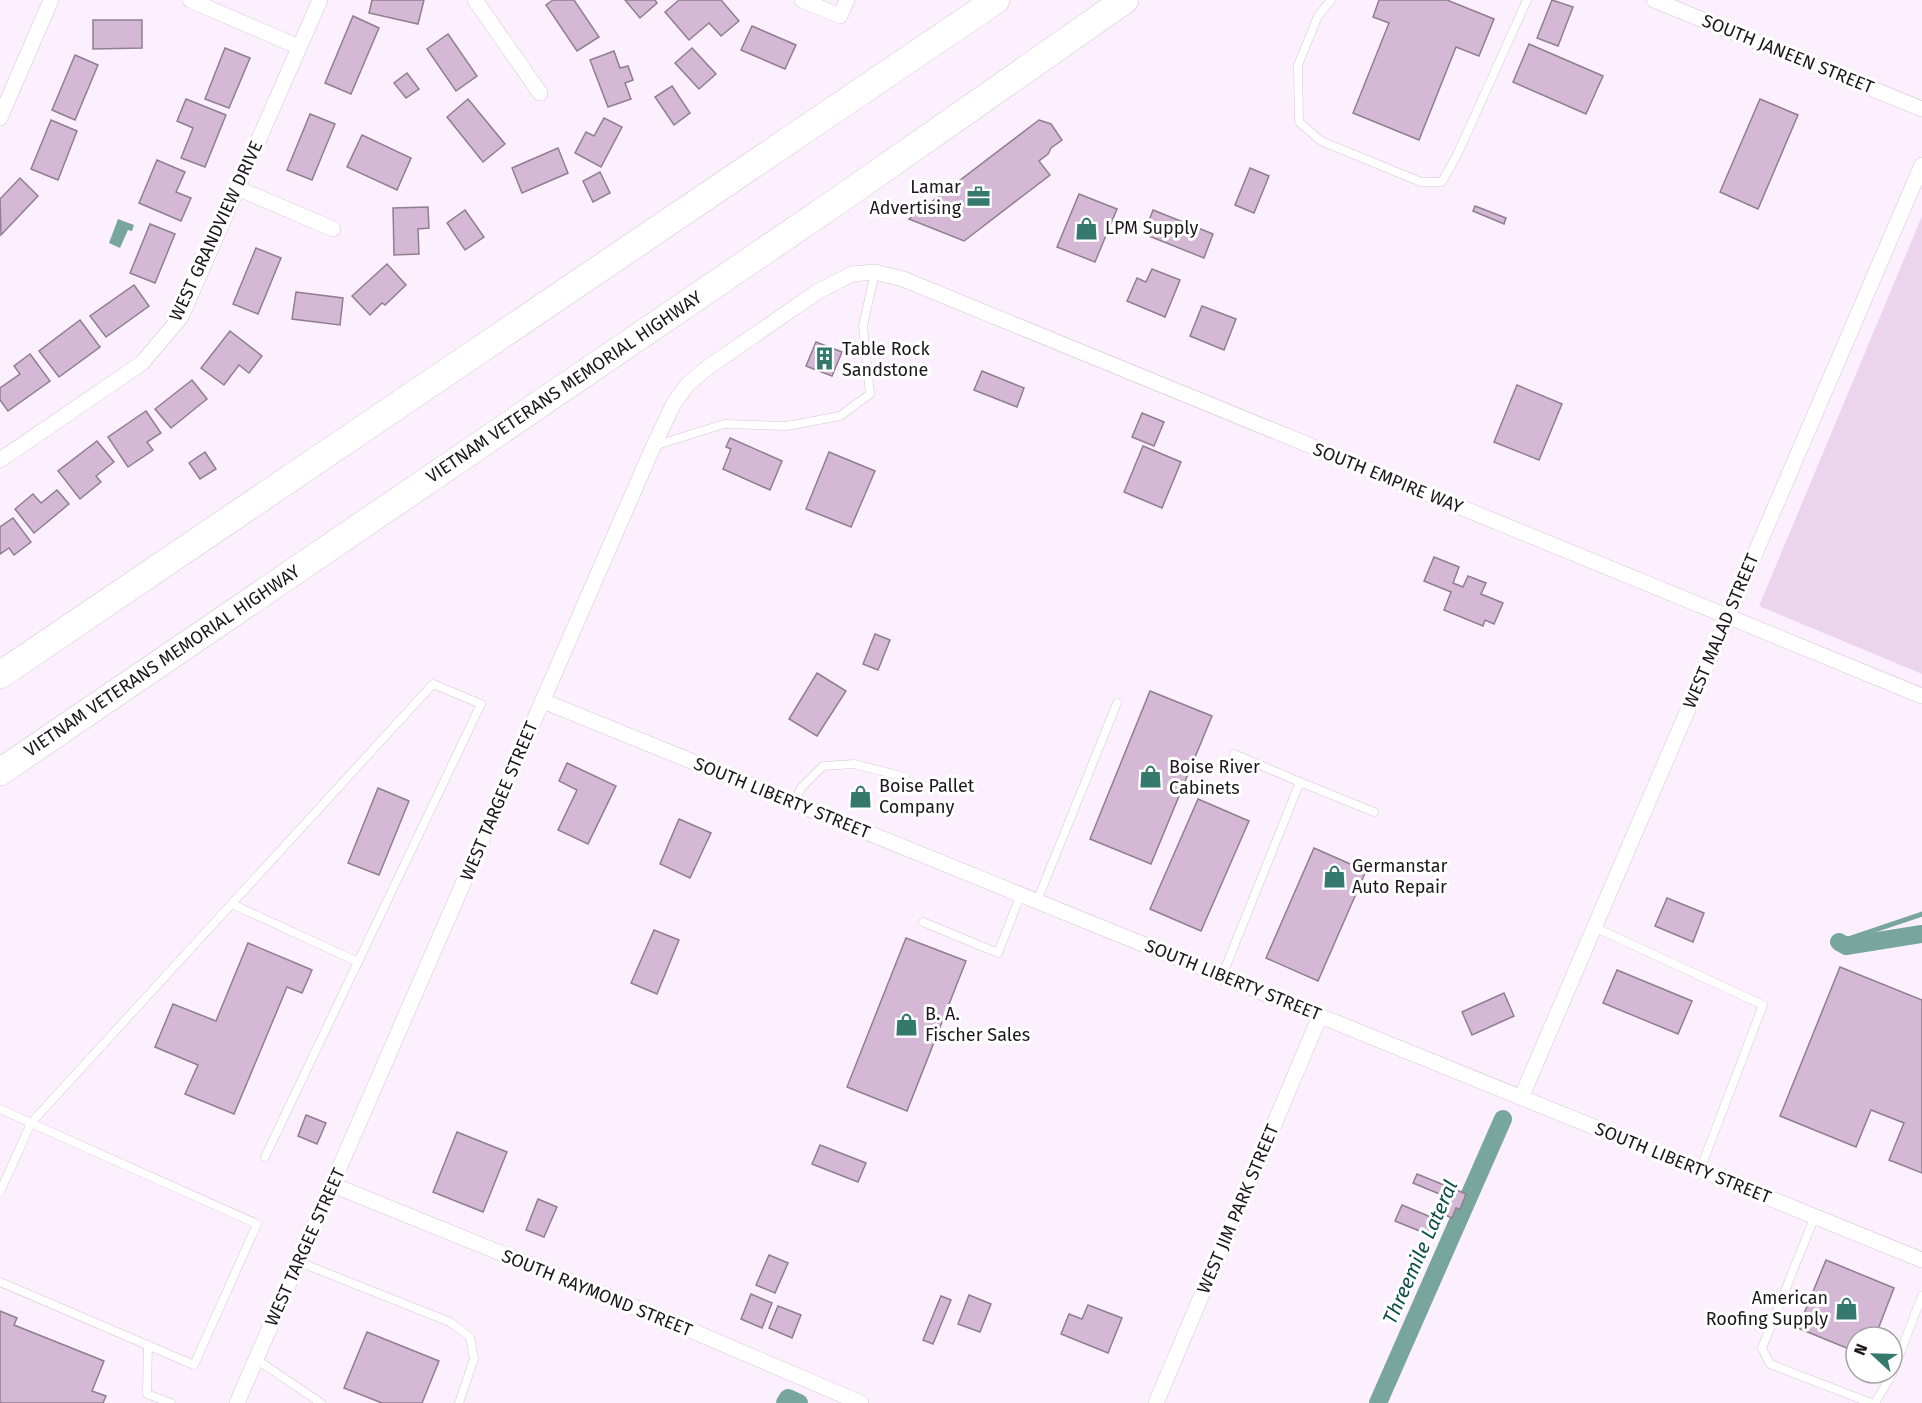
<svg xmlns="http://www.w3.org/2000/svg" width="1922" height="1403" viewBox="0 0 1922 1403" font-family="'Fira Sans',sans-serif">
  <rect width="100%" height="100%" fill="#fdf0fe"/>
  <path fill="#ecd4ed" d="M 1922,216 L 1922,674 L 1759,606 Z"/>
  <path fill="#78a69c" d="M 118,219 L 134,225 L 132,231 L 128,230 L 120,248 L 109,243 Z"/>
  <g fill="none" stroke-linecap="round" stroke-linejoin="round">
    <path stroke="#78a69c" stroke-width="5" d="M 1839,942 L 1922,914"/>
    <g stroke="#78a69c" stroke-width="18">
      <path d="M 1839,942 L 1846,946 L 1922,934"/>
      <path d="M 785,1403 L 788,1398 L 799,1403"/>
      <path d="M 1378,1403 L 1503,1119"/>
    </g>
  </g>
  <g fill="#d4b8d5" stroke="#8f7f8f" stroke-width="1.5">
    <path d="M 372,0 L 424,0 L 418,24 L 369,13 Z"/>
    <path d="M 553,0 L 574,0 L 599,37 L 577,51 L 546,5 Z"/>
    <path d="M 625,0 L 655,0 L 657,3 L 640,18 Z"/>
    <path d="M 679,0 L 721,0 L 739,21 L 721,36 L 709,23 L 689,40 L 665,12 Z"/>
    <path d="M 1379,0 L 1447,0 L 1494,19 L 1479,56 L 1456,47 L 1419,140 L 1353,113 L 1389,23 L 1373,17 Z"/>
    <path d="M 1552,0 L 1573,7 L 1558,46 L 1537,38 Z"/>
    <path d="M 353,16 L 379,28 L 351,94 L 325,83 Z"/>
    <path d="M 93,20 L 142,20 L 142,48 L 93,49 Z"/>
    <path d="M 752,26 L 796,45 L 785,69 L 741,50 Z"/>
    <path d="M 448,34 L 477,76 L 456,91 L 427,49 Z"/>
    <path d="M 1529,44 L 1603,76 L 1586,114 L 1513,82 Z"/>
    <path d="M 225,48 L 250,58 L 229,108 L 205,99 Z"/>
    <path d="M 692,48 L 716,74 L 699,89 L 675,63 Z"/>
    <path d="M 614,51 L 620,68 L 628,66 L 633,80 L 625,83 L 631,99 L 608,107 L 590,60 Z"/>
    <path d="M 75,55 L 98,65 L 75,120 L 52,110 Z"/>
    <path d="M 407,73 L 419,89 L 406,98 L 394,83 Z"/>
    <path d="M 672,86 L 690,113 L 674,125 L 655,97 Z"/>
    <path d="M 186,99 L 226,115 L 205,167 L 181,158 L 193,128 L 177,121 Z"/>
    <path d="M 468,99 L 505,144 L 483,162 L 447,117 Z"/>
    <path d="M 1760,99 L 1798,115 L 1758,209 L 1720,192 Z"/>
    <path d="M 310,114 L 335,124 L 312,180 L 287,170 Z"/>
    <path d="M 604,118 L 622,127 L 601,167 L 575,153 L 586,132 L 594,136 Z"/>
    <path d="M 51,120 L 77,131 L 58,180 L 31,169 Z"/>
    <path d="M 1039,120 L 1051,124 L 1062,140 L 1051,148 L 1048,154 L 1039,161 L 1050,175 L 964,241 L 909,219 Z"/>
    <path d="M 362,135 L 411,158 L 397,190 L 347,167 Z"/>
    <path d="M 558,148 L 568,173 L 522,193 L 512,168 Z"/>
    <path d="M 157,160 L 185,172 L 176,192 L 191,198 L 181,221 L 139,203 Z"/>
    <path d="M 1250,168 L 1269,176 L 1254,213 L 1235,205 Z"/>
    <path d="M 600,172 L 610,193 L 593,202 L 583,181 Z"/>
    <path d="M 20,178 L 38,196 L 1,235 L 0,199 Z"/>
    <path d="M 1079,194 L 1117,209 L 1095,262 L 1057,247 Z"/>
    <path d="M 1475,206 L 1506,218 L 1504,224 L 1473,211 Z"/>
    <path d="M 428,207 L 429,228 L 418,229 L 419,254 L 394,255 L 393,208 Z"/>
    <path d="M 465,210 L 484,237 L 465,250 L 447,223 Z"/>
    <path d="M 1153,210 L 1213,234 L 1204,258 L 1144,234 Z"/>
    <path d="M 150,224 L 175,234 L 155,283 L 130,273 Z"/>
    <path d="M 256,248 L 281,258 L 258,314 L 233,304 Z"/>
    <path d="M 387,264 L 406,285 L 385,305 L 382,303 L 370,315 L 352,296 Z"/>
    <path d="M 1152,269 L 1180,280 L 1165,317 L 1127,301 L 1137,278 L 1146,282 Z"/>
    <path d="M 134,285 L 149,306 L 106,337 L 90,316 Z"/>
    <path d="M 296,292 L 343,298 L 340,325 L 292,319 Z"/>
    <path d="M 1202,306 L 1236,319 L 1224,350 L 1190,336 Z"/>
    <path d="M 80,320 L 100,347 L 59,377 L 39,351 Z"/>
    <path d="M 230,331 L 262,356 L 249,373 L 239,365 L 224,385 L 201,368 Z"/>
    <path d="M 816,342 L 842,352 L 832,376 L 806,366 Z"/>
    <path d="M 30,354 L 50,381 L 8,411 L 0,400 L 0,388 L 20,374 L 14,366 Z"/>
    <path d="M 982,371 L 1024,388 L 1017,407 L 974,390 Z"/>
    <path d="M 192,380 L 207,399 L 171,428 L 155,409 Z"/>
    <path d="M 1517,385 L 1562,404 L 1539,460 L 1494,442 Z"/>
    <path d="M 146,411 L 161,433 L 147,442 L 153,450 L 128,467 L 108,437 Z"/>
    <path d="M 1142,413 L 1164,422 L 1154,446 L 1132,437 Z"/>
    <path d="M 730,438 L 782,461 L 770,490 L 723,469 L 731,449 L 726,447 Z"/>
    <path d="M 97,441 L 114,462 L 96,476 L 101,482 L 80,499 L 58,471 Z"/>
    <path d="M 1143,446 L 1181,462 L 1162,508 L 1124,492 Z"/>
    <path d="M 205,452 L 216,469 L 200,479 L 189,463 Z"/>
    <path d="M 829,452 L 875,471 L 851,527 L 806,509 Z"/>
    <path d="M 57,490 L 69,504 L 34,533 L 15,509 L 33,494 L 41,503 Z"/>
    <path d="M 13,518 L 31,542 L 14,555 L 9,548 L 0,554 L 0,527 Z"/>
    <path d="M 1434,557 L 1459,567 L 1453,583 L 1463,587 L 1468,576 L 1486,583 L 1481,594 L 1503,603 L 1494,624 L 1485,620 L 1483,626 L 1444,610 L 1451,592 L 1424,581 Z"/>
    <path d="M 875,634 L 890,640 L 878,670 L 863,664 Z"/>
    <path d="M 817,673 L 846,691 L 817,736 L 789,719 Z"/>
    <path d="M 1150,691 L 1212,716 L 1151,864 L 1090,839 Z"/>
    <path d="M 567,763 L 616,786 L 588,844 L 558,830 L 577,790 L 559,781 Z"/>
    <path d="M 378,788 L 409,801 L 379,875 L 348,863 Z"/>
    <path d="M 1198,799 L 1249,821 L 1201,931 L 1150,909 Z"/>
    <path d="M 679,819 L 711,833 L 690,878 L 660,864 Z"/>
    <path d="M 1314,848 L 1366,871 L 1318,981 L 1266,958 Z"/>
    <path d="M 1667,898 L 1704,913 L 1693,942 L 1655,926 Z"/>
    <path d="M 654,930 L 679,940 L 657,994 L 631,983 Z"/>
    <path d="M 906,938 L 966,961 L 907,1111 L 847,1087 Z"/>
    <path d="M 248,943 L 312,970 L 302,993 L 287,987 L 234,1114 L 185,1094 L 198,1065 L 155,1047 L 173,1004 L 216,1021 Z"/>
    <path d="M 1840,967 L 1922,1000 L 1922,1173 L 1889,1160 L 1904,1123 L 1871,1110 L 1856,1147 L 1780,1116 Z"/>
    <path d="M 1617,970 L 1692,1001 L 1678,1034 L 1603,1003 Z"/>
    <path d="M 1504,993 L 1514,1016 L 1472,1035 L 1462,1012 Z"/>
    <path d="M 306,1115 L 326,1123 L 317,1144 L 298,1136 Z"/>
    <path d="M 457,1132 L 507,1152 L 483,1212 L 433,1192 Z"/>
    <path d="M 820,1145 L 866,1163 L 858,1182 L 812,1164 Z"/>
    <path d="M 1417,1174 L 1466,1194 L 1460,1209 L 1456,1208 L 1452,1218 L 1436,1211 L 1442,1195 L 1413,1183 Z"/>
    <path d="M 538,1199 L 557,1207 L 544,1237 L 526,1230 Z"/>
    <path d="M 1402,1205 L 1433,1218 L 1427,1234 L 1395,1221 Z"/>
    <path d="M 769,1255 L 788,1263 L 775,1293 L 756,1285 Z"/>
    <path d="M 1826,1260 L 1894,1288 L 1875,1337 L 1856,1337 L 1856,1352 L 1798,1328 Z"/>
    <path d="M 751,1294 L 772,1303 L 762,1328 L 741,1319 Z"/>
    <path d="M 969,1295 L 991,1304 L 980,1332 L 958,1324 Z"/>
    <path d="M 941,1296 L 951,1300 L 933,1344 L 923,1340 Z"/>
    <path d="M 1088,1305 L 1122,1318 L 1108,1353 L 1061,1334 L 1069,1314 L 1082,1319 Z"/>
    <path d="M 778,1306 L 801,1315 L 792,1338 L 769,1328 Z"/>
    <path d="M 0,1311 L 17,1318 L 14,1325 L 104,1361 L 92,1391 L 106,1396 L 103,1403 L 0,1403 Z"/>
    <path d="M 367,1332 L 439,1361 L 422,1403 L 382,1403 L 344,1388 Z"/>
  </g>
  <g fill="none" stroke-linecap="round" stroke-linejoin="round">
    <defs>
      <g id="service">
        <path d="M 1331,0 L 1318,16 L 1298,65 L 1299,122 L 1321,141 L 1421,182 L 1442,182 L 1458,153 L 1527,0"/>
        <path d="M 654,446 L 724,424 L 787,426 L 840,416 L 870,394 L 863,326 L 875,272"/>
        <path d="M 1234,754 L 1300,782"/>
        <path d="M 794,803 L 801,788 L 823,766 L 854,764 L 905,777"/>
        <path d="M 1037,901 L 1117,703"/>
        <path d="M 232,904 L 358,962"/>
        <path d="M 923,922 L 998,953 L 1021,894"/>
        <path d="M 1594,927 L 1763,1005 L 1700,1170"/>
        <path d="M 1222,976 L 1300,782 L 1374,812"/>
        <path d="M 0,1109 L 31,1123 L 0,1192"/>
        <path d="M 1815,1216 L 1762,1348 L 1770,1364 L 1871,1403"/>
        <path d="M 299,1262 L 450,1322 L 470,1337 L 474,1359 L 459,1403"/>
        <path d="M 0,1282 L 194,1365 L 257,1224 L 31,1123 L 433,684 L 481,704 L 265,1157"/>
        <path d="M 148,1345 L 147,1394 L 171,1403"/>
        <path d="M 256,1359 L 321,1403"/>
        <path d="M 1875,1403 L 1892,1374 L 1922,1296"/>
      </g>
      <g id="minor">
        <path d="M 190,0 L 299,47"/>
        <path d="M 475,0 L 540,93"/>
        <path d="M 802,0 L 840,16 L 847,0"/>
        <path d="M 1654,0 L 1922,109"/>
        <path d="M 0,118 L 51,0"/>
        <path d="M 237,188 L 333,229"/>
        <path d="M 0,460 L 142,363 L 181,317 L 320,0"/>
        <path d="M 543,701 L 1922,1260"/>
        <path d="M 1521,1098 L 1922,165"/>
        <path d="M 333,1185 L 683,1327 L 861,1403"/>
        <path d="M 237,1403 L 653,447 L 674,403 L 688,384 L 707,368 L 817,292 L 852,274 L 875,272 L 903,279 L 1922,696"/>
        <path d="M 1156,1403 L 1320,1016"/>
      </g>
      <g id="motorway">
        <path d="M 0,675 L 996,0"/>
        <path d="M 0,772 L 842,198 L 1125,0"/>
      </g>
    </defs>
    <use href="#service" stroke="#d6c5d6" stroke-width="9"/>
    <use href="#minor" stroke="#d6c5d6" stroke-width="16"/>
    <use href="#motorway" stroke="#d6c5d6" stroke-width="28"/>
    <use href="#service" stroke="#fff" stroke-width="8"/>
    <use href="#minor" stroke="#fff" stroke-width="15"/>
    <use href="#motorway" stroke="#fff" stroke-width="27"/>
  </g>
  <defs>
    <symbol id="office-bare" viewBox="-9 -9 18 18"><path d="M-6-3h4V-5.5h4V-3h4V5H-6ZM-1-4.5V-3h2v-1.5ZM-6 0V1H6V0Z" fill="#35796d" stroke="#fff" stroke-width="2.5" paint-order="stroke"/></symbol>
    <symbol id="shop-bare" viewBox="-9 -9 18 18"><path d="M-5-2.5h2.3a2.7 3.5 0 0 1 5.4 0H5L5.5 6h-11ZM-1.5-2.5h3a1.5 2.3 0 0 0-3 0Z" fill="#35796d" stroke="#fff" stroke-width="2.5" paint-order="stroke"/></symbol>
    <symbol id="building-bare" viewBox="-9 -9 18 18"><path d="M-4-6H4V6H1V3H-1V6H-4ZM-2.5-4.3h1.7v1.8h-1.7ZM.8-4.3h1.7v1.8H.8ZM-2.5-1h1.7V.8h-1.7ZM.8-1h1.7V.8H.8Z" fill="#35796d" stroke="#fff" stroke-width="2.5" paint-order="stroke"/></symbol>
  </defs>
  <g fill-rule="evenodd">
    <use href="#office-bare" x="962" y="180" width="33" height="33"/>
    <use href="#shop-bare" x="1070" y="212" width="33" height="33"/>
    <use href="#building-bare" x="808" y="342" width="33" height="33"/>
    <use href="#shop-bare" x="1134" y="760" width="33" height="33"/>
    <use href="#shop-bare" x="844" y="780" width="33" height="33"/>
    <use href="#shop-bare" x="1318" y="860" width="33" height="33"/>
    <use href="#shop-bare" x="890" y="1008" width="33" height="33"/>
    <use href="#shop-bare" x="1830" y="1292" width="33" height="33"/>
  </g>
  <g text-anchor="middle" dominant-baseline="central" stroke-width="6" stroke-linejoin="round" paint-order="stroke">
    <g font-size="18" fill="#1d171d" stroke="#fff">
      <text transform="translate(1788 54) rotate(22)">SOUTH JANEEN STREET</text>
      <text transform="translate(216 231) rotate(-65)">WEST GRANDVIEW DRIVE</text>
      <text transform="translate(564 387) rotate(-34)">VIETNAM VETERANS MEMORIAL HIGHWAY</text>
      <text transform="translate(1388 478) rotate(22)">SOUTH EMPIRE WAY</text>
      <text transform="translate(1721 631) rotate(-67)">WEST MALAD STREET</text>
      <text transform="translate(162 661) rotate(-34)">VIETNAM VETERANS MEMORIAL HIGHWAY</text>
      <text transform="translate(782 798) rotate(22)">SOUTH LIBERTY STREET</text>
      <text transform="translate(499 801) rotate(-67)">WEST TARGEE STREET</text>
      <text transform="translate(1233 980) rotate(22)">SOUTH LIBERTY STREET</text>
      <text transform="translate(1683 1163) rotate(22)">SOUTH LIBERTY STREET</text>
      <text transform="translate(1238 1209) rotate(-67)">WEST JIM PARK STREET</text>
      <text transform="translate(305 1247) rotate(-66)">WEST TARGEE STREET</text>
      <text transform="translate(597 1293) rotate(22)">SOUTH RAYMOND STREET</text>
    </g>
    <g font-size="18" fill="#1d171d" stroke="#fff" text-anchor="start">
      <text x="961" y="187" text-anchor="end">Lamar<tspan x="961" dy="21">Advertising</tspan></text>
      <text x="1105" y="228">LPM Supply</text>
      <text x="842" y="349">Table Rock<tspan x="842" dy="21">Sandstone</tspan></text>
      <text x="1169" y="767">Boise River<tspan x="1169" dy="21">Cabinets</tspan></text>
      <text x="879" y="786">Boise Pallet<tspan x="879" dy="21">Company</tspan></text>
      <text x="1352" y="866">Germanstar<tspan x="1352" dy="21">Auto Repair</tspan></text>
      <text x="925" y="1014">B. A.<tspan x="925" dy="21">Fischer Sales</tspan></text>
      <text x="1828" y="1298" text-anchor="end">American<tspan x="1828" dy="21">Roofing Supply</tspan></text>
    </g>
    <g font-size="20" font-style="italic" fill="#0d4f45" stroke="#fff">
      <text transform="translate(1420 1252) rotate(-66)">Threemile Lateral</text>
    </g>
  </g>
  <g transform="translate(1874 1355) rotate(292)"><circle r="28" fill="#ffffff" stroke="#a5a2a5" stroke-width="1.5"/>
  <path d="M0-4.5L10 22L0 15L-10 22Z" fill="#35796d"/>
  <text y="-9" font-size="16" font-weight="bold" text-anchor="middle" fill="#1d171d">N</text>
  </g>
</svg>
